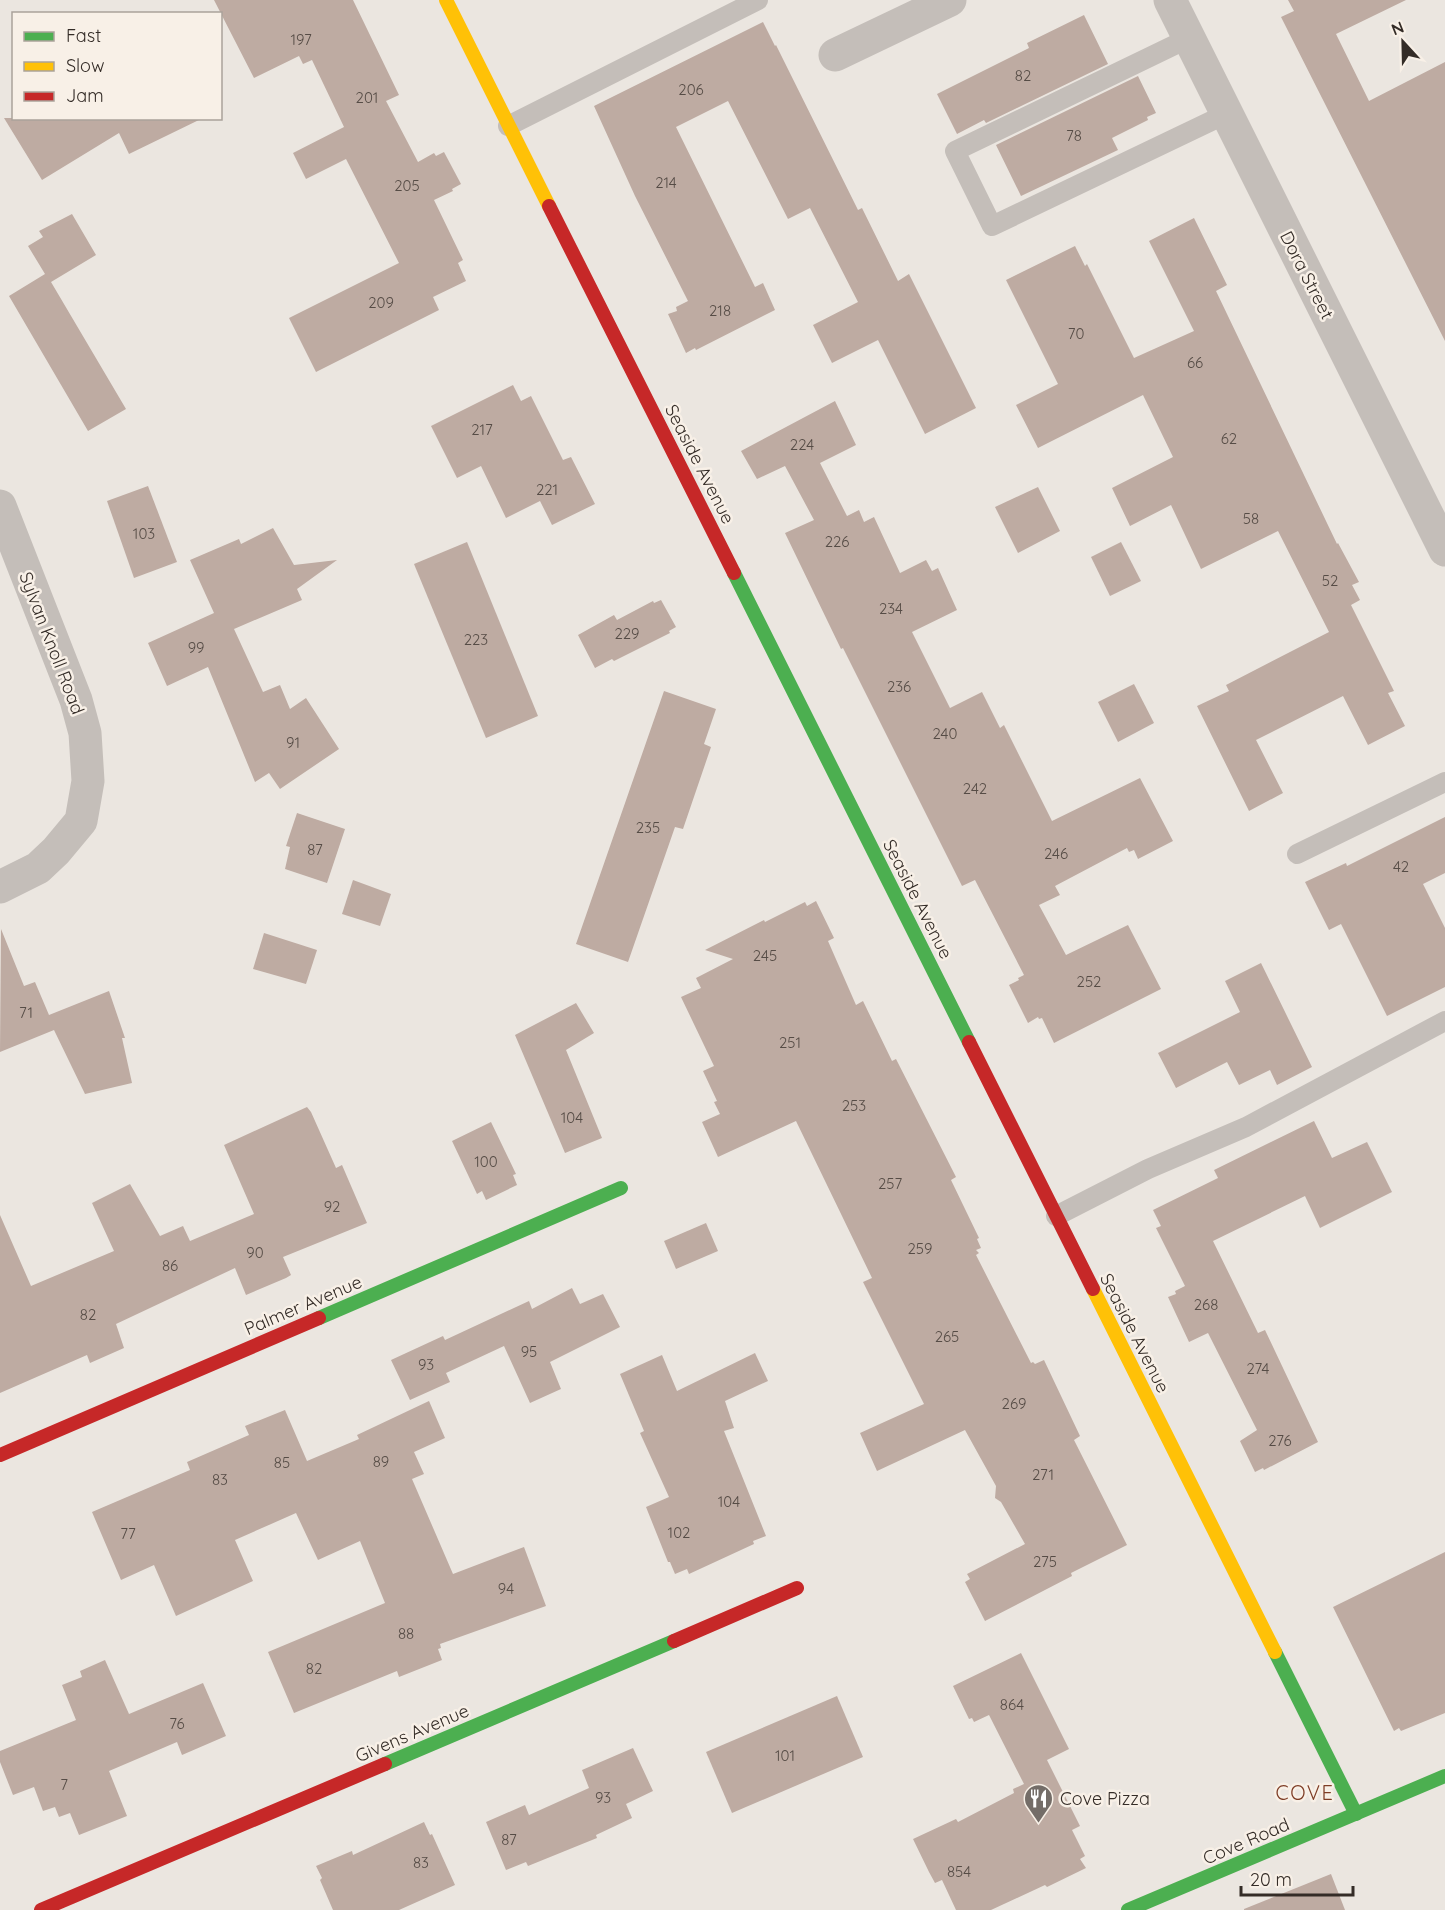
<svg xmlns="http://www.w3.org/2000/svg" width="1445" height="1910" viewBox="0 0 1445 1910" font-family="Quicksand,sans-serif">
  <rect width="100%" height="100%" fill="#ebe6e0"/>
  <g fill="#beaba2">
    <path d="M 214,0 L 353,0 L 399,95 L 386,101 L 418,162 L 434,153 L 436,156 L 444,152 L 461,184 L 452,189 L 453,191 L 434,200 L 463,260 L 458,263 L 466,281 L 433,297 L 439,310 L 316,372 L 289,318 L 399,263 L 346,159 L 306,179 L 293,153 L 344,127 L 312,60 L 303,64 L 299,56 L 254,78 Z"/>
    <path d="M 1288,0 L 1406,0 L 1336,34 L 1369,101 L 1445,62 L 1445,341 L 1281,17 L 1294,11 Z"/>
    <path d="M 1084,15 L 1108,64 L 986,123 L 984,120 L 957,134 L 937,94 L 1029,48 L 1027,43 Z"/>
    <path d="M 763,22 L 775,46 L 776,45 L 858,210 L 862,208 L 898,281 L 909,274 L 976,408 L 925,434 L 878,340 L 832,363 L 813,325 L 858,302 L 810,208 L 788,219 L 728,101 L 676,127 L 755,287 L 763,283 L 775,310 L 696,350 L 695,348 L 686,353 L 668,314 L 677,311 L 676,307 L 688,301 L 635,196 L 594,106 Z"/>
    <path d="M 1138,76 L 1156,113 L 1147,117 L 1148,120 L 1112,138 L 1118,150 L 1021,196 L 996,145 Z"/>
    <path d="M 4,118 L 203,118 L 129,154 L 119,133 L 42,180 Z"/>
    <path d="M 72,214 L 96,255 L 51,282 L 126,409 L 88,431 L 9,296 L 45,274 L 28,246 L 43,237 L 39,231 Z"/>
    <path d="M 1194,218 L 1227,285 L 1216,291 L 1337,544 L 1338,543 L 1359,582 L 1352,585 L 1360,600 L 1351,605 L 1394,691 L 1388,693 L 1405,726 L 1368,745 L 1343,696 L 1256,740 L 1283,793 L 1249,811 L 1197,706 L 1229,691 L 1226,685 L 1329,632 L 1278,531 L 1201,569 L 1171,505 L 1130,526 L 1112,488 L 1173,457 L 1143,395 L 1038,448 L 1016,405 L 1058,384 L 1006,280 L 1075,246 L 1085,266 L 1087,264 L 1134,358 L 1194,331 L 1149,241 Z"/>
    <path d="M 513,385 L 521,401 L 531,396 L 563,460 L 571,457 L 595,504 L 552,525 L 540,501 L 506,518 L 481,466 L 457,478 L 431,426 Z"/>
    <path d="M 835,401 L 856,445 L 820,463 L 847,516 L 859,510 L 864,522 L 874,517 L 900,573 L 926,560 L 932,571 L 938,568 L 957,610 L 912,632 L 950,708 L 982,692 L 1000,728 L 1004,725 L 1052,821 L 1140,778 L 1173,841 L 1138,859 L 1134,850 L 1129,852 L 1127,848 L 1055,886 L 1060,895 L 1039,905 L 1066,955 L 1128,925 L 1161,989 L 1054,1043 L 1042,1018 L 1039,1019 L 1038,1017 L 1028,1023 L 1009,985 L 1019,980 L 1018,978 L 1024,975 L 975,880 L 962,886 L 843,648 L 841,649 L 785,533 L 814,520 L 785,466 L 757,479 L 741,451 Z"/>
    <path d="M 148,486 L 177,562 L 134,578 L 107,501 Z"/>
    <path d="M 1038,487 L 1060,531 L 1018,553 L 995,507 Z"/>
    <path d="M 273,528 L 294,565 L 337,560 L 297,589 L 302,600 L 234,629 L 263,692 L 280,685 L 290,709 L 306,698 L 339,749 L 280,789 L 269,773 L 255,782 L 208,667 L 167,686 L 148,643 L 214,613 L 190,560 L 239,539 L 241,544 Z"/>
    <path d="M 467,542 L 538,716 L 486,738 L 414,564 Z"/>
    <path d="M 1121,542 L 1141,581 L 1110,596 L 1091,557 Z"/>
    <path d="M 661,600 L 676,627 L 669,631 L 670,633 L 614,661 L 612,659 L 595,668 L 578,635 L 614,615 L 617,620 L 653,601 L 654,603 Z"/>
    <path d="M 1134,684 L 1154,723 L 1118,742 L 1098,702 Z"/>
    <path d="M 664,691 L 716,709 L 704,744 L 711,747 L 683,829 L 675,827 L 628,962 L 576,944 Z"/>
    <path d="M 297,813 L 345,829 L 327,883 L 285,869 L 290,847 L 286,846 Z"/>
    <path d="M 1445,817 L 1445,873 L 1423,884 L 1445,928 L 1445,987 L 1387,1016 L 1341,924 L 1329,930 L 1305,882 L 1346,863 L 1347,866 Z"/>
    <path d="M 353,880 L 391,894 L 380,926 L 342,914 Z"/>
    <path d="M 816,901 L 834,938 L 828,941 L 856,1005 L 863,1001 L 892,1061 L 896,1059 L 956,1177 L 951,1180 L 979,1238 L 977,1239 L 981,1248 L 976,1250 L 979,1253 L 976,1255 L 1031,1363 L 1033,1362 L 1035,1364 L 1044,1360 L 1080,1436 L 1074,1440 L 1127,1545 L 1071,1573 L 1072,1576 L 985,1621 L 965,1582 L 970,1579 L 967,1574 L 1025,1544 L 1001,1502 L 995,1498 L 996,1486 L 965,1430 L 877,1471 L 860,1433 L 924,1404 L 863,1282 L 872,1278 L 796,1121 L 718,1157 L 702,1122 L 720,1114 L 714,1102 L 717,1101 L 703,1071 L 714,1066 L 681,997 L 701,988 L 696,978 L 733,959 L 705,950 L 764,920 L 765,922 L 805,902 L 807,906 Z"/>
    <path d="M 1,929 L 24,986 L 35,982 L 49,1015 L 109,991 L 125,1038 L 122,1038 L 132,1083 L 85,1094 L 54,1030 L 0,1052 Z"/>
    <path d="M 264,933 L 317,950 L 306,984 L 253,969 Z"/>
    <path d="M 1261,963 L 1312,1067 L 1277,1085 L 1270,1070 L 1239,1085 L 1227,1062 L 1176,1088 L 1158,1053 L 1240,1012 L 1225,981 Z"/>
    <path d="M 576,1003 L 594,1033 L 566,1050 L 602,1138 L 565,1153 L 515,1035 Z"/>
    <path d="M 307,1107 L 311,1112 L 336,1168 L 342,1165 L 367,1223 L 283,1257 L 291,1275 L 286,1278 L 246,1295 L 235,1268 L 116,1324 L 124,1348 L 90,1363 L 87,1355 L 0,1393 L 0,1215 L 31,1286 L 114,1251 L 92,1203 L 130,1184 L 160,1236 L 183,1226 L 190,1241 L 254,1214 L 224,1145 Z"/>
    <path d="M 1314,1121 L 1332,1158 L 1367,1142 L 1392,1192 L 1320,1228 L 1305,1196 L 1213,1241 L 1258,1333 L 1265,1330 L 1318,1442 L 1264,1470 L 1263,1468 L 1255,1472 L 1240,1441 L 1257,1430 L 1208,1333 L 1189,1342 L 1168,1297 L 1176,1294 L 1175,1291 L 1185,1286 L 1156,1228 L 1161,1226 L 1153,1210 L 1218,1178 L 1214,1170 Z"/>
    <path d="M 491,1122 L 516,1174 L 513,1175 L 517,1185 L 486,1200 L 482,1191 L 477,1194 L 452,1141 Z"/>
    <path d="M 706,1223 L 718,1251 L 676,1269 L 664,1241 Z"/>
    <path d="M 572,1288 L 580,1304 L 603,1294 L 620,1327 L 550,1362 L 561,1389 L 530,1403 L 504,1346 L 446,1373 L 450,1382 L 410,1400 L 391,1360 L 443,1336 L 445,1340 L 529,1301 L 532,1309 Z"/>
    <path d="M 755,1353 L 768,1381 L 725,1401 L 734,1428 L 724,1431 L 766,1536 L 753,1541 L 754,1544 L 689,1574 L 687,1569 L 675,1574 L 670,1562 L 668,1562 L 646,1507 L 669,1497 L 640,1433 L 644,1431 L 620,1374 L 662,1355 L 677,1391 Z"/>
    <path d="M 429,1401 L 445,1438 L 414,1452 L 424,1474 L 412,1479 L 453,1574 L 524,1547 L 546,1606 L 440,1644 L 441,1648 L 438,1649 L 442,1660 L 399,1677 L 397,1671 L 294,1713 L 268,1652 L 385,1603 L 360,1541 L 318,1560 L 296,1513 L 235,1540 L 253,1581 L 176,1616 L 154,1565 L 121,1580 L 92,1512 L 190,1470 L 187,1462 L 249,1435 L 245,1426 L 285,1410 L 307,1461 L 359,1439 L 357,1435 Z"/>
    <path d="M 1445,1552 L 1445,1713 L 1401,1731 L 1399,1728 L 1394,1731 L 1333,1607 Z"/>
    <path d="M 1021,1653 L 1069,1749 L 1047,1760 L 1080,1826 L 1072,1830 L 1085,1856 L 1080,1859 L 1086,1868 L 1047,1887 L 1045,1885 L 991,1910 L 956,1910 L 942,1880 L 935,1883 L 929,1872 L 913,1839 L 956,1819 L 958,1822 L 1014,1793 L 1013,1789 L 1024,1784 L 989,1715 L 974,1722 L 972,1718 L 969,1719 L 953,1686 Z"/>
    <path d="M 105,1660 L 129,1714 L 203,1683 L 226,1736 L 182,1755 L 177,1742 L 109,1771 L 127,1816 L 79,1835 L 70,1813 L 59,1817 L 55,1807 L 43,1811 L 34,1787 L 13,1795 L 0,1762 L 0,1751 L 76,1720 L 62,1685 L 82,1677 L 80,1671 Z"/>
    <path d="M 837,1696 L 863,1757 L 732,1813 L 706,1752 Z"/>
    <path d="M 633,1748 L 653,1791 L 626,1804 L 632,1818 L 596,1835 L 597,1838 L 528,1866 L 526,1862 L 506,1870 L 486,1822 L 525,1805 L 529,1815 L 589,1788 L 582,1770 Z"/>
    <path d="M 424,1822 L 430,1835 L 432,1834 L 455,1885 L 399,1910 L 333,1910 L 320,1880 L 322,1878 L 316,1866 L 352,1851 L 353,1855 Z"/>
    <path d="M 1331,1874 L 1345,1910 L 1244,1910 L 1244,1909 Z"/>
  </g>
  <g fill="none" stroke-linecap="round" stroke-linejoin="round">
    <g stroke="#c4beb9" stroke-width="20">
      <path d="M 1189,38 L 955,151 L 992,226 L 1226,114"/>
      <path d="M 508,126 L 758,0"/>
      <path d="M 1297,854 L 1445,782"/>
      <path d="M 1056,1216 L 1148,1169 L 1246,1127 L 1445,1021"/>
    </g>
    <g stroke="#c4beb9" stroke-width="33">
      <path d="M 1170,0 L 1445,550"/>
      <path d="M 835,55 L 950,0"/>
      <path d="M 0,506 L 76,700 L 85,733 L 88,781 L 81,821 L 56,851 L 38,868 L 0,887"/>
    </g>
    <g stroke="#4caf50" stroke-width="14">
      <path d="M 734,573 L 969,1042"/>
      <path d="M 319,1318 L 621,1188"/>
      <path d="M 1275,1652 L 1356,1814"/>
      <path d="M 385,1764 L 674,1641"/>
      <path d="M 1128,1910 L 1445,1776"/>
    </g>
    <g stroke="#ffc107" stroke-width="14">
      <path d="M 446,0 L 549,206"/>
      <path d="M 1093,1289 L 1275,1652"/>
    </g>
    <g stroke="#c62828" stroke-width="14">
      <path d="M 549,206 L 734,573"/>
      <path d="M 969,1042 L 1093,1289"/>
      <path d="M 0,1455 L 319,1318"/>
      <path d="M 674,1641 L 797,1588"/>
      <path d="M 41,1910 L 385,1764"/>
    </g>
  </g>
  <defs>
    <symbol id="restaurant-pin" viewBox="-11 -11 22 30"><path d="M0 17L-7.5 6A9.5 9.5 0 1 1 7.5 6Z" fill="#746d68" stroke="#f8f0e7"/><path d="M-5-6h1v4h1v-4h1v4h1v-4h1v5L-1.5 .5V6h-2V.5L-5-1ZM5-6V6H3V1.5H1.5Q1.5-4 5-6Z" fill="#fff"/></symbol>
  </defs>
  <g fill-rule="evenodd">
    <use href="#restaurant-pin" x="1022" y="1782" width="33" height="45"/>
  </g>
  <g text-anchor="middle" dominant-baseline="central" stroke-width="5" stroke-linejoin="round" paint-order="stroke">
    <g font-size="15" fill="#564c46">
      <text x="301" y="39">197</text>
      <text x="1023" y="75">82</text>
      <text x="691" y="89">206</text>
      <text x="367" y="97">201</text>
      <text x="1074" y="135">78</text>
      <text x="666" y="182">214</text>
      <text x="407" y="185">205</text>
      <text x="381" y="302">209</text>
      <text x="720" y="310">218</text>
      <text x="1076" y="333">70</text>
      <text x="1195" y="362">66</text>
      <text x="482" y="429">217</text>
      <text x="1229" y="438">62</text>
      <text x="802" y="444">224</text>
      <text x="547" y="489">221</text>
      <text x="1251" y="518">58</text>
      <text x="144" y="533">103</text>
      <text x="837" y="541">226</text>
      <text x="1330" y="580">52</text>
      <text x="891" y="608">234</text>
      <text x="627" y="633">229</text>
      <text x="476" y="639">223</text>
      <text x="196" y="647">99</text>
      <text x="899" y="686">236</text>
      <text x="945" y="733">240</text>
      <text x="293" y="742">91</text>
      <text x="975" y="788">242</text>
      <text x="648" y="827">235</text>
      <text x="315" y="849">87</text>
      <text x="1056" y="853">246</text>
      <text x="1401" y="866">42</text>
      <text x="765" y="955">245</text>
      <text x="1089" y="981">252</text>
      <text x="26" y="1012">71</text>
      <text x="790" y="1042">251</text>
      <text x="854" y="1105">253</text>
      <text x="572" y="1117">104</text>
      <text x="486" y="1161">100</text>
      <text x="890" y="1183">257</text>
      <text x="332" y="1206">92</text>
      <text x="920" y="1248">259</text>
      <text x="255" y="1252">90</text>
      <text x="170" y="1265">86</text>
      <text x="1206" y="1304">268</text>
      <text x="88" y="1314">82</text>
      <text x="947" y="1336">265</text>
      <text x="529" y="1351">95</text>
      <text x="426" y="1364">93</text>
      <text x="1258" y="1368">274</text>
      <text x="1014" y="1403">269</text>
      <text x="1280" y="1440">276</text>
      <text x="381" y="1461">89</text>
      <text x="282" y="1462">85</text>
      <text x="1043" y="1474">271</text>
      <text x="220" y="1479">83</text>
      <text x="729" y="1501">104</text>
      <text x="679" y="1532">102</text>
      <text x="128" y="1533">77</text>
      <text x="1045" y="1561">275</text>
      <text x="506" y="1588">94</text>
      <text x="406" y="1633">88</text>
      <text x="314" y="1668">82</text>
      <text x="1012" y="1704">864</text>
      <text x="177" y="1723">76</text>
      <text x="785" y="1755">101</text>
      <text x="64" y="1784">7</text>
      <text x="603" y="1797">93</text>
      <text x="509" y="1839">87</text>
      <text x="421" y="1862">83</text>
      <text x="959" y="1871">854</text>
    </g>
    <g font-size="18" fill="#342c27" stroke="#f8f0e7">
      <text transform="translate(1307 275) rotate(63)">Dora Street</text>
      <text transform="translate(700 464) rotate(63)">Seaside Avenue</text>
      <text transform="translate(52 643) rotate(69)">Sylvan Knoll Road</text>
      <text transform="translate(918 899) rotate(63)">Seaside Avenue</text>
      <text transform="translate(303 1305) rotate(-23)">Palmer Avenue</text>
      <text transform="translate(1135 1333) rotate(63)">Seaside Avenue</text>
      <text transform="translate(412 1733) rotate(-23)">Givens Avenue</text>
      <text transform="translate(1246 1841) rotate(-23)">Cove Road</text>
    </g>
    <g font-size="18" fill="#342c27" stroke="#f8f0e7" text-anchor="start">
      <text x="1060" y="1798">Cove Pizza</text>
    </g>
    <g font-size="20" letter-spacing="1.5" fill="#7e3d26" stroke="#f8f0e7">
      <text x="1305" y="1792">COVE</text>
    </g>
  </g>
  <rect x="12" y="12" width="210" height="108" fill="#f8f0e7" stroke="#aaa29a" stroke-width="1.5"/>
  <rect x="24" y="32" width="30" height="9" fill="#4caf50" stroke="#aaa29a" stroke-width="1.5"/>
  <text x="66" y="42" font-size="18" fill="#342c27">Fast</text>
  <rect x="24" y="62" width="30" height="9" fill="#ffc107" stroke="#aaa29a" stroke-width="1.5"/>
  <text x="66" y="72" font-size="18" fill="#342c27">Slow</text>
  <rect x="24" y="92" width="30" height="9" fill="#c62828" stroke="#aaa29a" stroke-width="1.5"/>
  <text x="66" y="102" font-size="18" fill="#342c27">Jam</text>
  <g transform="translate(1403 42) rotate(338)" stroke="#f8f0e7" stroke-width="4.5" paint-order="stroke">
  <path d="M0-4.5L10 22L0 15L-10 22Z" fill="#342c27"/>
  <text y="-9" font-size="16" font-weight="bold" text-anchor="middle" fill="#342c27">N</text>
  </g>
  <path d="M1241 1886v9h112v-9" fill="none" stroke="#342c27" stroke-width="3"/>
  <text x="1250" y="1886" font-size="18" fill="#342c27" stroke="#f8f0e7" stroke-width="4.5" paint-order="stroke">20 m</text>
</svg>
